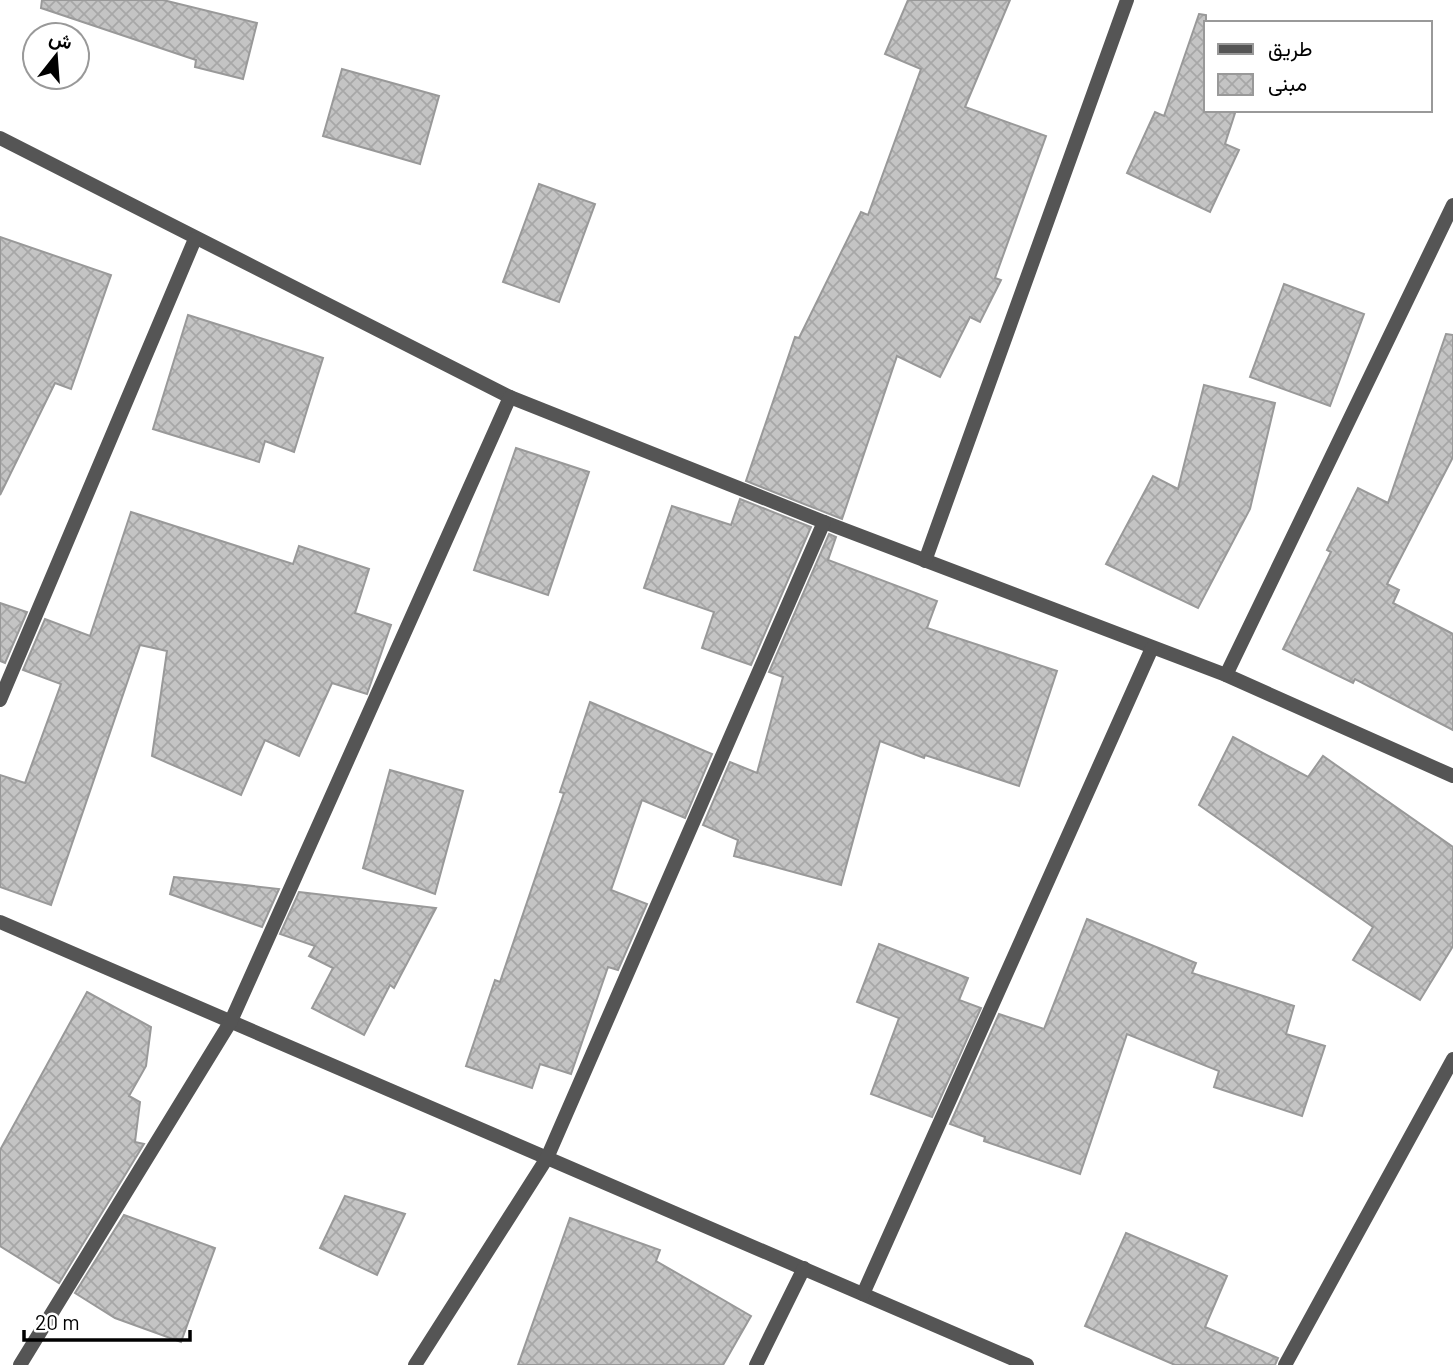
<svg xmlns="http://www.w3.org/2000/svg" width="1453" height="1365" viewBox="0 0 1453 1365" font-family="Barlow,Vazirmatn,sans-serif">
  <defs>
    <pattern id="building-cross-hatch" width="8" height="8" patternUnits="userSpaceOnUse" patternTransform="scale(1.75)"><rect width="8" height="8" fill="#c4c4c4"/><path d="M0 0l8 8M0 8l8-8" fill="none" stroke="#a7a7a7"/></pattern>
  </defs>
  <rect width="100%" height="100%" fill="#fff"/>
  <g fill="url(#building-cross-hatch)" stroke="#999" stroke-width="2">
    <path d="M 42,0 L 163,0 L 257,23 L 243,79 L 195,67 L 196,60 L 41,8 Z"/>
    <path d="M 908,0 L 1010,0 L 965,107 L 1046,136 L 995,278 L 1001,280 L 980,322 L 970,317 L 940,377 L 897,356 L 842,519 L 746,481 L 795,337 L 799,338 L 861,212 L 868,215 L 921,69 L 885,54 Z"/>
    <path d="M 1199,14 L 1206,15 L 1206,110 L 1236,110 L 1225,144 L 1239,150 L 1210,212 L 1127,173 L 1155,112 L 1164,116 Z"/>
    <path d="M 342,69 L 439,96 L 420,164 L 323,136 Z"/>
    <path d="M 539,184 L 595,204 L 559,302 L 503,282 Z"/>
    <path d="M 0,237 L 111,275 L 71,389 L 55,383 L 0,495 Z"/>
    <path d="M 1284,284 L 1364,314 L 1330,406 L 1250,377 Z"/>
    <path d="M 188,315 L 323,358 L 294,452 L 265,441 L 259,462 L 153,429 Z"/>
    <path d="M 1446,334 L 1453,335 L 1453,457 L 1387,584 L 1399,590 L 1393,603 L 1453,634 L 1453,730 L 1355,679 L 1353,683 L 1283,649 L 1331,552 L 1327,550 L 1358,488 L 1388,503 Z"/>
    <path d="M 1204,385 L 1275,403 L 1250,509 L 1198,608 L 1106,564 L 1153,476 L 1178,489 Z"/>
    <path d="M 516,448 L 589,472 L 548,595 L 474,570 Z"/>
    <path d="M 740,499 L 811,527 L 751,665 L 702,648 L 714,612 L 644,588 L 672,506 L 731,525 Z"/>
    <path d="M 131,512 L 293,564 L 299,546 L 369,569 L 355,613 L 391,625 L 367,694 L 332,683 L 299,756 L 265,740 L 241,795 L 152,756 L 167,651 L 140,645 L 51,905 L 0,887 L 0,775 L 25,783 L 61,684 L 23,670 L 45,619 L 90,636 Z"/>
    <path d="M 829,534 L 836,537 L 828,560 L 937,601 L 927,628 L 1057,671 L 1019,786 L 925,755 L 924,758 L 880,741 L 841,885 L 734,856 L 738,840 L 703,825 L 730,762 L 757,773 L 783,677 L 769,672 Z"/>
    <path d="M 0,603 L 27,612 L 5,663 L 0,661 Z"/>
    <path d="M 590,702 L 712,754 L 685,818 L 642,800 L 611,890 L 647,904 L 618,970 L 608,967 L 571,1074 L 540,1064 L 532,1088 L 466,1066 L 495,980 L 500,982 L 564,793 L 560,792 Z"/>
    <path d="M 1233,737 L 1308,777 L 1323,756 L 1453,847 L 1453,946 L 1420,1000 L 1353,960 L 1373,927 L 1199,805 Z"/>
    <path d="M 390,770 L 463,791 L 435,894 L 363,868 Z"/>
    <path d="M 174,877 L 279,889 L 262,927 L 170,894 Z"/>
    <path d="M 299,892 L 436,908 L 394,988 L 390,985 L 364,1035 L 312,1008 L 333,968 L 309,956 L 315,946 L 280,934 Z"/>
    <path d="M 1087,919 L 1196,963 L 1192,973 L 1294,1006 L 1286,1034 L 1325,1046 L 1302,1116 L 1214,1087 L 1219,1071 L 1127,1034 L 1080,1174 L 984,1141 L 985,1137 L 950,1124 L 999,1014 L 1044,1029 Z"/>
    <path d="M 879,944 L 968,978 L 959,1000 L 981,1008 L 932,1117 L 871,1094 L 899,1018 L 857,1002 Z"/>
    <path d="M 87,992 L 151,1027 L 146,1066 L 129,1096 L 140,1102 L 135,1142 L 144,1144 L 59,1283 L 0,1246 L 0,1150 Z"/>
    <path d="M 345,1196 L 405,1214 L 377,1275 L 320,1248 Z"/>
    <path d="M 124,1215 L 215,1248 L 181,1342 L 115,1318 L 75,1293 Z"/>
    <path d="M 570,1218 L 660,1250 L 656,1261 L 751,1316 L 723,1365 L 518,1365 Z"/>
    <path d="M 1126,1233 L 1227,1276 L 1205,1327 L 1278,1358 L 1275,1365 L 1175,1365 L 1085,1326 Z"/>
  </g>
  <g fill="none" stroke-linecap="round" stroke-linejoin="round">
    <g stroke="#555" stroke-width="14">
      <path d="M 0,138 L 510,397 L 824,522 L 1226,675 L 1453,776"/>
      <path d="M 925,561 L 1127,0"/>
      <path d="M 1226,675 L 1453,205"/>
      <path d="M 0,700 L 195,239"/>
      <path d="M 0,922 L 1027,1365"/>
      <path d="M 863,1294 L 1152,648"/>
      <path d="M 20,1365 L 231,1021 L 510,397"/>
      <path d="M 415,1365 L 547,1158 L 824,522"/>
      <path d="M 756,1365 L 804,1268"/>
      <path d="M 1285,1365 L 1453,1059"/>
    </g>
  </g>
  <rect x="1204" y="21" width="228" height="91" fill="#ffffff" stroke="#999999" stroke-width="2"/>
  <rect x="1218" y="44" width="35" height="10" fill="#555555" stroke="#999999" stroke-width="2"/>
  <text x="1268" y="56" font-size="21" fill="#000000">طريق</text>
  <rect x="1218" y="74" width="35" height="21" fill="url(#building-cross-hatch)" stroke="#999999" stroke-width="2"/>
  <text x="1268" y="91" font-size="21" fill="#000000">مبنى</text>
  <g transform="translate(56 56) rotate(17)"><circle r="33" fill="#ffffff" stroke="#999999" stroke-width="2"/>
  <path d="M0-5L12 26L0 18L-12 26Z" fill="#000000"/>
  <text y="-10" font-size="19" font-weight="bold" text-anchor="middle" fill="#000000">ش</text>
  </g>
  <path d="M24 1330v10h166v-10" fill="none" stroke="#000000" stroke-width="3.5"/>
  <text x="35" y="1330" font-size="21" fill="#000000" stroke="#ffffff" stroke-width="5" paint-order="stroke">20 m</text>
</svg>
